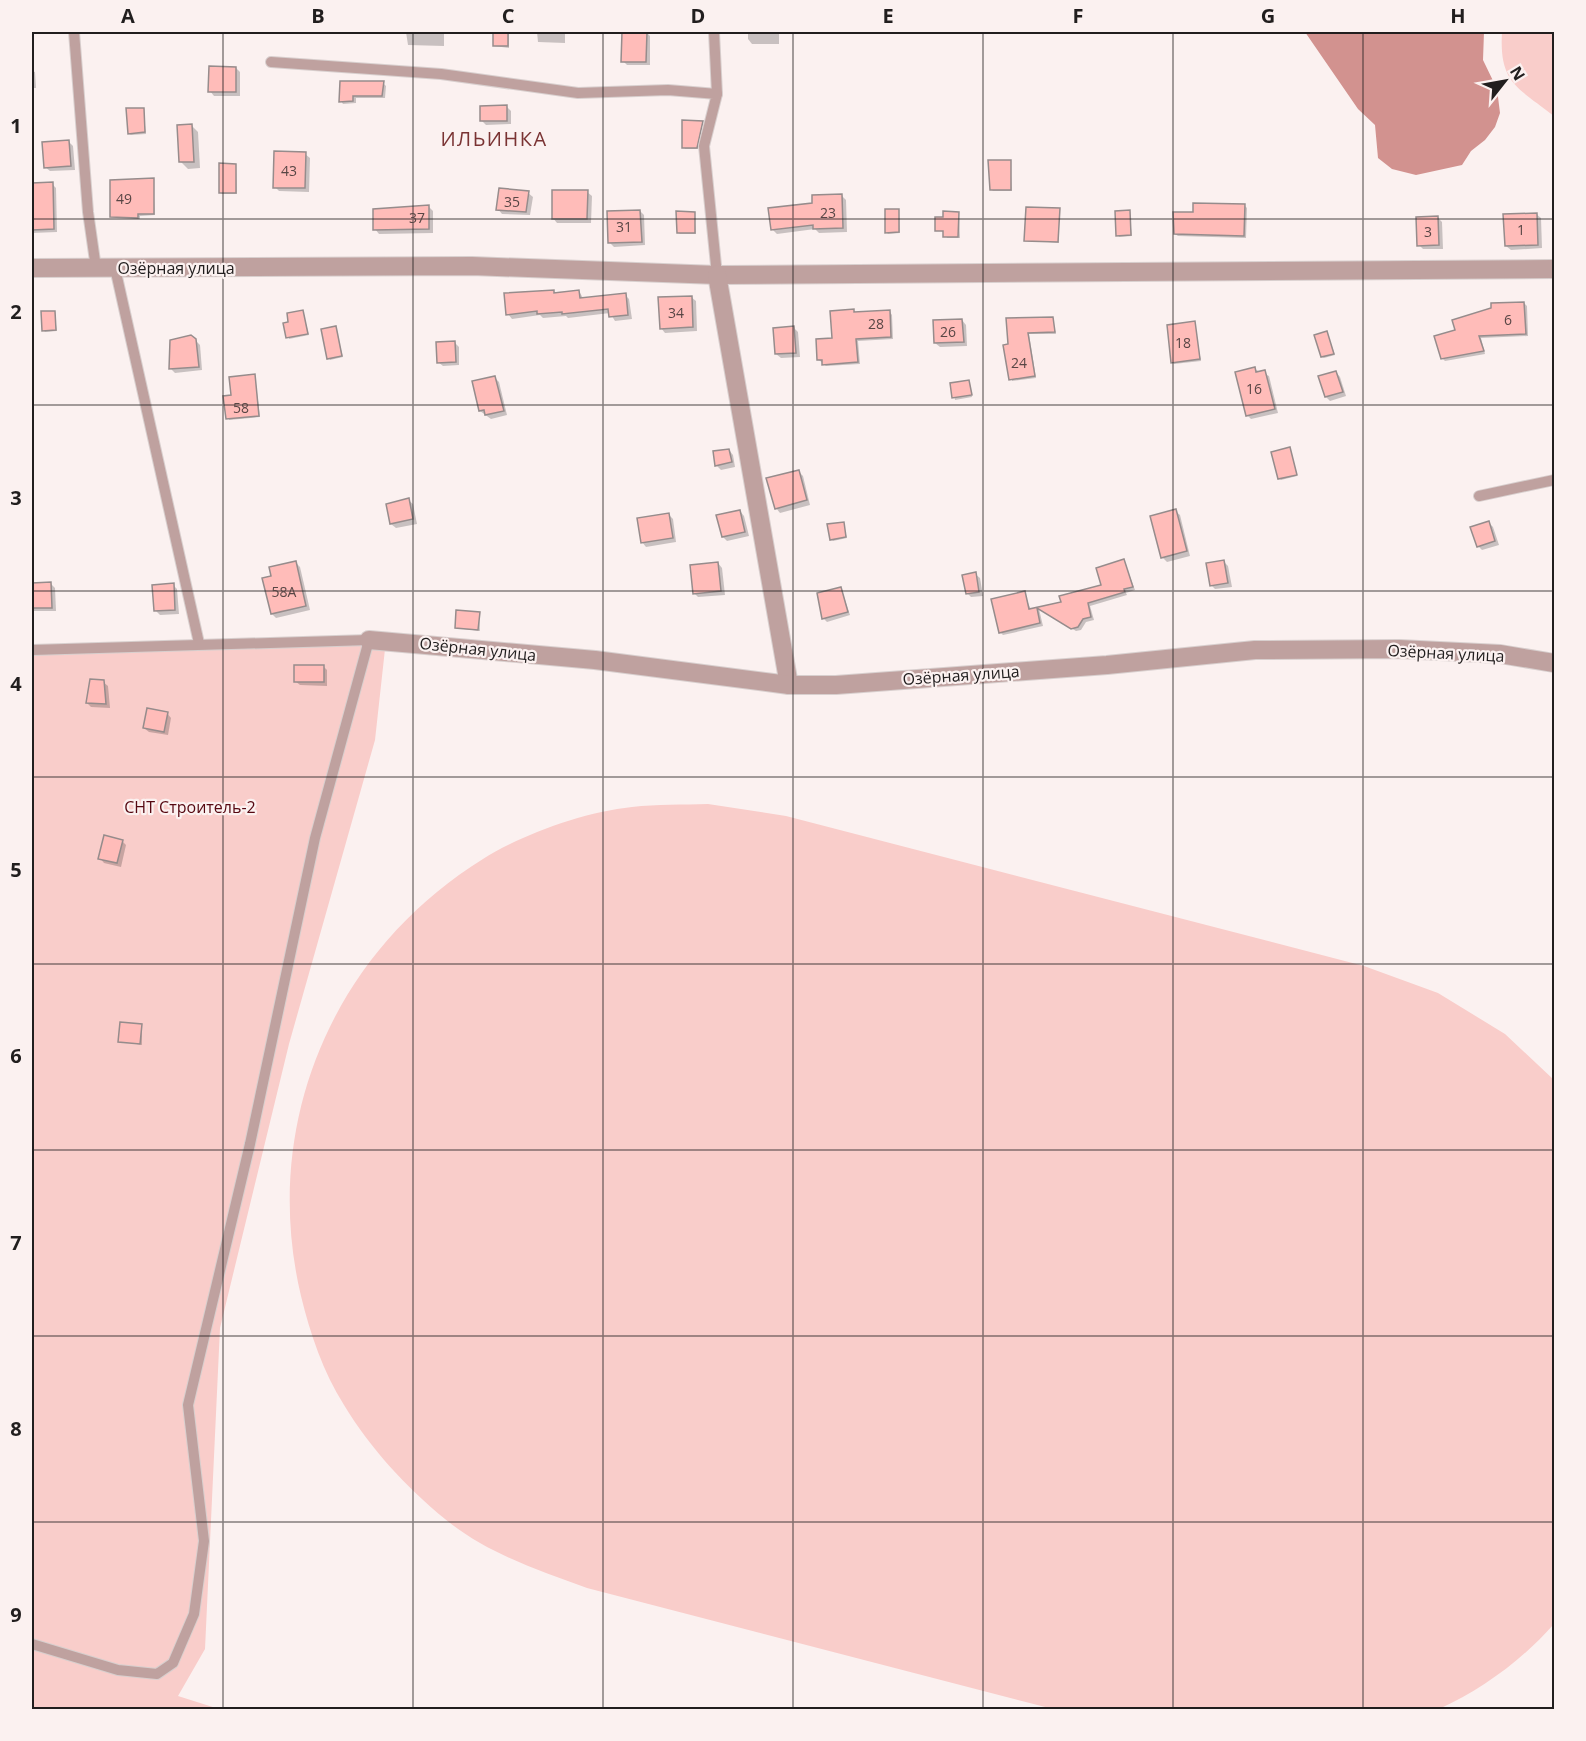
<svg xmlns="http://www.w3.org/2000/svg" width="1586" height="1741" viewBox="0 0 1586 1741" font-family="'Open Sans',sans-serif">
  <rect width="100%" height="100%" fill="#fbf1f0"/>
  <g fill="#f9cdca">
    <path d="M 1502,32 L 1554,32 L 1554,116 C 1517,87 1499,83 1502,32 Z"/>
    <path d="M 386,640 L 375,740 L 289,1044 L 220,1328 L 205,1649 L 178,1696 L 219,1709 L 32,1709 L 32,653 Z"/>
    <path d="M 708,804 L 786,816 L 1364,966 L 1438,993 L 1505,1034 L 1554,1080 L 1554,1624 C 1522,1660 1483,1689 1439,1709 L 1053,1709 L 587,1588 C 538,1570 486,1553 445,1519 C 406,1487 370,1448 344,1405 C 323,1372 310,1333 301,1296 C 260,1124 333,952 483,859 C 523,834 584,812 632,807 C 657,804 683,805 708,804 Z"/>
  </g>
  <path fill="#d2928f" d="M 1305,32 L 1484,32 L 1483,60 L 1497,89 L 1500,113 L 1495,127 L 1485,140 L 1471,151 L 1462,165 L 1416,175 L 1392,169 L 1378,158 L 1375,125 L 1358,109 Z"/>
  <g fill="#0003">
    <path d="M 406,32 L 444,32 L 444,46 L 408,45 Z"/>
    <path d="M 495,32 L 509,32 L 509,48 L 494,46 Z"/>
    <path d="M 537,32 L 565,32 L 565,43 L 538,42 Z"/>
    <path d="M 623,32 L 646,32 L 650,36 L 650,65 L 627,65 L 623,61 Z"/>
    <path d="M 748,32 L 779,32 L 779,44 L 752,44 L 748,39 Z"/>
    <path d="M 236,68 L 240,72 L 240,96 L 214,96 L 210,91 Z"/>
    <path d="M 32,71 L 35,72 L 36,88 L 32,88 Z"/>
    <path d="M 383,83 L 386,86 L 385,98 L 356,98 L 356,103 L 343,104 L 341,101 Z"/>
    <path d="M 507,107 L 511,111 L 511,124 L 486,125 L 482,121 Z"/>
    <path d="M 143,109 L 146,134 L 131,135 L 129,134 Z"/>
    <path d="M 702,122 L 698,149 L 685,149 L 684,147 Z"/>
    <path d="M 191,125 L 198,132 L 200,168 L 188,169 L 181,162 Z"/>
    <path d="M 69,142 L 73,146 L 75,170 L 50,171 L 45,167 Z"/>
    <path d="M 305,154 L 310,158 L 309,192 L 279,191 L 275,187 Z"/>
    <path d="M 1010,162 L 1012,191 L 993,191 L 991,189 Z"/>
    <path d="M 236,166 L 237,194 L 222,194 L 220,192 Z"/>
    <path d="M 153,180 L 155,215 L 140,216 L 140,219 L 112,216 Z"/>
    <path d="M 32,184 L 52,184 L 56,188 L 57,232 L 32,233 Z"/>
    <path d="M 587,192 L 592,196 L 591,223 L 557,223 L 553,218 Z"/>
    <path d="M 528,193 L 533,197 L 530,215 L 502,214 L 498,209 Z"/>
    <path d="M 842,196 L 846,200 L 847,232 L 819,233 L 815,229 L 777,234 L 772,229 L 814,204 Z"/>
    <path d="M 1244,205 L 1247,208 L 1246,238 L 1178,236 L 1175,234 L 1195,214 Z"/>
    <path d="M 429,207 L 433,211 L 433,233 L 379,234 L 375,229 Z"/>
    <path d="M 1059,209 L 1059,243 L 1026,240 Z"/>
    <path d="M 640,211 L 644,215 L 645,245 L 614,247 L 610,243 Z"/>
    <path d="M 899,211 L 900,233 L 888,234 L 886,232 Z"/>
    <path d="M 1129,212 L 1132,236 L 1119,237 L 1118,235 Z"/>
    <path d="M 694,213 L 696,234 L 680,234 L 678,232 Z"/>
    <path d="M 959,213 L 960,238 L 947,238 L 945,232 L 936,230 L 945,218 Z"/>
    <path d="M 1536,214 L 1541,218 L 1542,248 L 1511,250 L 1506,246 Z"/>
    <path d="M 1438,218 L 1442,222 L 1443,249 L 1423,249 L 1419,245 Z"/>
    <path d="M 579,291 L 584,300 L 625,295 L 629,299 L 632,319 L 615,321 L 610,313 L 568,318 L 566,316 L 543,318 L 540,315 L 512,319 L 508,314 L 506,294 Z"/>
    <path d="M 691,297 L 696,301 L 697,331 L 665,333 L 661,328 Z"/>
    <path d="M 1524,303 L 1527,306 L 1528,336 L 1481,338 L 1485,354 L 1445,361 L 1442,358 L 1457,331 Z"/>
    <path d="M 853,310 L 856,314 L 890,312 L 892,315 L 893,339 L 858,341 L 860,364 L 826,366 L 819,360 Z"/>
    <path d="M 54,312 L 57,331 L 45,332 L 43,330 Z"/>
    <path d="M 303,312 L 309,335 L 289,339 L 290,324 Z"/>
    <path d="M 1052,318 L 1056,334 L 1029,334 L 1036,378 L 1012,381 L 1008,319 Z"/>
    <path d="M 962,320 L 966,325 L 967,346 L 940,347 L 935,343 Z"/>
    <path d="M 1194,323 L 1201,361 L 1174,364 L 1173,362 Z"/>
    <path d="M 335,328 L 343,357 L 330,360 L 329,358 Z"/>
    <path d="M 794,328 L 798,332 L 800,357 L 781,358 L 776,354 Z"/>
    <path d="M 1327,333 L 1335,355 L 1324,358 L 1322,357 Z"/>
    <path d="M 195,340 L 200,345 L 202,370 L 175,373 L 170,368 Z"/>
    <path d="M 455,343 L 459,347 L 459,365 L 443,366 L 438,362 Z"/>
    <path d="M 1254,369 L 1269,376 L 1278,413 L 1251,419 L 1247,415 Z"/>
    <path d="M 1336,372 L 1340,377 L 1346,396 L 1330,401 L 1326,397 Z"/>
    <path d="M 255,376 L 260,417 L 229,420 L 232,397 Z"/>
    <path d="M 494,377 L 499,382 L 507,415 L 491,419 L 480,411 Z"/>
    <path d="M 968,382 L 972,397 L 955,400 L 952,384 Z"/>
    <path d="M 1290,449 L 1297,476 L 1281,480 L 1279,478 Z"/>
    <path d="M 729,450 L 733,455 L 735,467 L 721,470 L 717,466 L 715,452 Z"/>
    <path d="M 798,471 L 803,476 L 810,505 L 780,513 L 776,508 Z"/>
    <path d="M 408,500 L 413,504 L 417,524 L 396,528 L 391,524 Z"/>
    <path d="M 740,511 L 744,516 L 749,536 L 727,541 L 723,537 Z"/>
    <path d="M 1175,511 L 1180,515 L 1190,556 L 1167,562 L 1163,558 L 1152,517 Z"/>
    <path d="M 669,515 L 673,519 L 676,542 L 646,547 L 642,542 Z"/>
    <path d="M 1489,523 L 1493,527 L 1499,545 L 1482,550 L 1478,546 Z"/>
    <path d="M 843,524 L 847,538 L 833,541 L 831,539 Z"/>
    <path d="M 1124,561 L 1135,590 L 1126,593 L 1127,595 L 1090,606 L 1094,620 L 1086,622 L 1081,630 L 1076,631 L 1039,609 L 1043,626 L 1003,635 L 1000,632 L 1024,593 L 1031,610 L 1063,603 L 1103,586 Z"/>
    <path d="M 295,562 L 300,567 L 310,610 L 276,618 L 272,614 L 273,577 Z"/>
    <path d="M 1224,562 L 1228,566 L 1232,587 L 1215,589 L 1211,585 Z"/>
    <path d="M 718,563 L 722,568 L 725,595 L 698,597 L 694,593 Z"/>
    <path d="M 975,574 L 980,578 L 983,596 L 971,597 L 967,593 Z"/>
    <path d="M 32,584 L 51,584 L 55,588 L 56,611 L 32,611 Z"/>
    <path d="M 173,585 L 177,589 L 179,614 L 160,615 L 156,611 Z"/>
    <path d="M 841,588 L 850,615 L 827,622 L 823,618 Z"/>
    <path d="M 479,613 L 480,631 L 456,628 Z"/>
    <path d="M 323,666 L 327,670 L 327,686 L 300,685 L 295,681 Z"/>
    <path d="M 103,682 L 108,686 L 110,708 L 91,707 L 87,703 L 88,689 Z"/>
    <path d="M 167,713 L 171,718 L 168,735 L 149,732 L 144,728 Z"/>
    <path d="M 122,841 L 126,845 L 121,867 L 104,863 L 100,858 Z"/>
    <path d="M 142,1025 L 142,1045 L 120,1041 Z"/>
  </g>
  <g fill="#ffbcb9" stroke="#968c8c" stroke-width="1.5">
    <rect x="493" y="32" width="15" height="14"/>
    <path d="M 622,32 L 647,32 L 646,62 L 621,62 Z"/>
    <path d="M 209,66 L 236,67 L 236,92 L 208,92 Z"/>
    <path d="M 340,81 L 384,81 L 382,96 L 353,96 L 353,101 L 339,102 Z"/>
    <path d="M 507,105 L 507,121 L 480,121 L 480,106 Z"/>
    <path d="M 126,108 L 144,108 L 145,132 L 128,134 Z"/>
    <path d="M 682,120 L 703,121 L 697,148 L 682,148 Z"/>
    <path d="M 192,124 L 194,162 L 179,162 L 177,125 Z"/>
    <path d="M 69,140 L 71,166 L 44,168 L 42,142 Z"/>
    <path d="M 274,151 L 306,152 L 305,188 L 273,188 Z"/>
    <path d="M 988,160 L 1011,160 L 1011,190 L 990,190 Z"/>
    <path d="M 219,163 L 236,164 L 236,193 L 219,193 Z"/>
    <path d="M 154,178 L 154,214 L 138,214 L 138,218 L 110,217 L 110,180 Z"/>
    <path d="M 53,182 L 54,229 L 32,230 L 32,183 Z"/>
    <path d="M 499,188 L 529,191 L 526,212 L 496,210 Z"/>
    <path d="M 552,190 L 588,190 L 587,219 L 552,219 Z"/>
    <path d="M 842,194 L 843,228 L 813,229 L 813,225 L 771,230 L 768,208 L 812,203 L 812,195 Z"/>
    <path d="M 1193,203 L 1245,204 L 1244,236 L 1174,234 L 1173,212 L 1193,212 Z"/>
    <path d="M 429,205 L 429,229 L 373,230 L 373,209 Z"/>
    <path d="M 1026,207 L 1060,208 L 1058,242 L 1024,241 Z"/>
    <path d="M 885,209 L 899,209 L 899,232 L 885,233 Z"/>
    <path d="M 640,210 L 642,242 L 608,243 L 607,211 Z"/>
    <path d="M 1130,210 L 1131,235 L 1116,236 L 1115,211 Z"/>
    <path d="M 676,211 L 695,212 L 695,233 L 677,233 Z"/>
    <path d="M 943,211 L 959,212 L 958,237 L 943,237 L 943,231 L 935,231 L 935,217 L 943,217 Z"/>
    <path d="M 1537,213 L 1538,245 L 1505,246 L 1503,214 Z"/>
    <path d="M 1438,216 L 1439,245 L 1417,246 L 1416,217 Z"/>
    <path d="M 554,290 L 554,293 L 579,290 L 580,298 L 626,293 L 628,315 L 609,317 L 608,309 L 562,314 L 562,312 L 537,314 L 537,311 L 506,315 L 504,293 Z"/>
    <path d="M 692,296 L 693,327 L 660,329 L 658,297 Z"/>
    <path d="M 1524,302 L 1526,334 L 1479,336 L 1484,351 L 1441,359 L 1434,336 L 1455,330 L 1452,320 L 1491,308 L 1491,303 Z"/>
    <path d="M 854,309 L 854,312 L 890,310 L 891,337 L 856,339 L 858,362 L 822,365 L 822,360 L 817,360 L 816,339 L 832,338 L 830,311 Z"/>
    <path d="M 303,310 L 308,334 L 286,338 L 283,323 L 288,322 L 287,313 Z"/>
    <path d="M 41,311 L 55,311 L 56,330 L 42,331 Z"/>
    <path d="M 1053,317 L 1055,332 L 1028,333 L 1035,376 L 1009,380 L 1003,345 L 1008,344 L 1006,318 Z"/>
    <path d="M 962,319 L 964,342 L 934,343 L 933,320 Z"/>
    <path d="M 1195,321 L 1200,359 L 1171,363 L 1167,325 Z"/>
    <path d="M 336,326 L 342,356 L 327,359 L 321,329 Z"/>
    <path d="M 794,326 L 796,353 L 775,354 L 773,328 Z"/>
    <path d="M 1327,331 L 1334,354 L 1321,357 L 1314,335 Z"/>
    <path d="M 191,335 L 196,339 L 199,367 L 169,369 L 170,340 Z"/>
    <path d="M 455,341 L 456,362 L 437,363 L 436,342 Z"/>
    <path d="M 1255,367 L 1256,372 L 1265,370 L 1275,409 L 1246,416 L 1235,372 Z"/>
    <path d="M 1336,371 L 1343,392 L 1325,397 L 1318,376 Z"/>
    <path d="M 255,374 L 259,416 L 226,419 L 223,396 L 231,395 L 229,377 Z"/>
    <path d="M 495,376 L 504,411 L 485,415 L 484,410 L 479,411 L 472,381 Z"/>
    <path d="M 969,380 L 972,395 L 952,398 L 950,383 Z"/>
    <path d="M 1290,447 L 1297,475 L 1278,479 L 1271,452 Z"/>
    <path d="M 729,449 L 732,462 L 715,466 L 713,451 Z"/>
    <path d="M 799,470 L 807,500 L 775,509 L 766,478 Z"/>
    <path d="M 409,498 L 413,519 L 390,524 L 386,504 Z"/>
    <path d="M 1176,509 L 1187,551 L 1161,558 L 1150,516 Z"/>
    <path d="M 740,510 L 745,532 L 722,537 L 716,515 Z"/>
    <path d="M 669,513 L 673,538 L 641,543 L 637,518 Z"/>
    <path d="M 1489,521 L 1495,541 L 1477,547 L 1470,527 Z"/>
    <path d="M 844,522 L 846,537 L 830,540 L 827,524 Z"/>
    <path d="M 1124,559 L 1133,587 L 1124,589 L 1125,592 L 1088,603 L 1091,617 L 1083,619 L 1078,627 L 1071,629 L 1037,608 L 1040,623 L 999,633 L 991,599 L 1025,591 L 1029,609 L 1061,602 L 1059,596 L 1101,585 L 1096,568 Z"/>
    <path d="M 1224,560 L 1228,583 L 1210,586 L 1206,563 Z"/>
    <path d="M 296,561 L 306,606 L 271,614 L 262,578 L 271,576 L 269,567 Z"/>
    <path d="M 718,562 L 721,591 L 693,594 L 690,565 Z"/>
    <path d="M 976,572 L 979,592 L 966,594 L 962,575 Z"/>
    <path d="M 51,582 L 52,608 L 32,608 L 32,583 Z"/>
    <path d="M 174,583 L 175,610 L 154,611 L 152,585 Z"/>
    <path d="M 841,587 L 848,612 L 822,619 L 817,593 Z"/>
    <path d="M 456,610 L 480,612 L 478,630 L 455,628 Z"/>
    <rect x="294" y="665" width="30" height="17"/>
    <path d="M 90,679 L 104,680 L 106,704 L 86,703 Z"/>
    <path d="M 147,708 L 168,712 L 164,732 L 143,728 Z"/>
    <path d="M 104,835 L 123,840 L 117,863 L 98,859 Z"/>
    <path d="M 120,1022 L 142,1024 L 140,1044 L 118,1042 Z"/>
  </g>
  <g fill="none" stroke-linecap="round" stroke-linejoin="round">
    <defs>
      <g id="service">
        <path d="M 74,32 L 88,212 L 96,268"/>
        <path d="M 714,32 L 717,94"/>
        <path d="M 271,62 L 441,74 L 578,93 L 668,90 L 717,94 L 704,146 L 717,275"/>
        <path d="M 115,268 L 199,643"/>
        <path d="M 1479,496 L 1554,480"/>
        <path d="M 32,650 L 369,640 L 315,838 L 250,1144 L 188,1405 L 204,1541 L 194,1614 L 173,1663 L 157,1674 L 118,1670 L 32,1644"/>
      </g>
      <g id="minor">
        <path d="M 32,268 L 472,266 L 717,275 L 1554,269"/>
        <path d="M 717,275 L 789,685"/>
        <path d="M 369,640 L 595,660 L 789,685 L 836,685 L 1107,665 L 1255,650 L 1399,649 L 1500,654 L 1554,663"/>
      </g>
    </defs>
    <use href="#service" stroke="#d8cfce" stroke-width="12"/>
    <use href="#minor" stroke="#d8cfce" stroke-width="20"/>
    <use href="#service" stroke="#bfa19f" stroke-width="10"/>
    <use href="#minor" stroke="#bfa19f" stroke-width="18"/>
  </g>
  <path fill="none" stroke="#211e1e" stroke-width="1.5" stroke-opacity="0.55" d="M 223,32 L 223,1710M 413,32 L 413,1710M 603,32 L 603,1710M 793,32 L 793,1710M 983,32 L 983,1710M 1173,32 L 1173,1710M 1363,32 L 1363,1710M 32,219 L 1554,219M 32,405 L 1554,405M 32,591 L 1554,591M 32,777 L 1554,777M 32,964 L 1554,964M 32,1150 L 1554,1150M 32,1336 L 1554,1336M 32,1522 L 1554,1522"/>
  <g text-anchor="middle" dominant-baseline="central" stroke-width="4.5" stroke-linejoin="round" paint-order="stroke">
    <g font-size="14" fill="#584645">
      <text x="289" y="170">43</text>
      <text x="124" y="198">49</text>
      <text x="512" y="201">35</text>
      <text x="828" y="212">23</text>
      <text x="417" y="217">37</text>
      <text x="624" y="226">31</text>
      <text x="1521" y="229">1</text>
      <text x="1428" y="231">3</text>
      <text x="676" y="312">34</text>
      <text x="1508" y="319">6</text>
      <text x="876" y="323">28</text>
      <text x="948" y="331">26</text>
      <text x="1183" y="342">18</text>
      <text x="1019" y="362">24</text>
      <text x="1254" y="388">16</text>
      <text x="241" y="407">58</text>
      <text x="284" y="591">58А</text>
    </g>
    <g font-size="16" fill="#211e1e" stroke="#fbf1f0">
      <text x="176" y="268">Озёрная улица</text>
      <text transform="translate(478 649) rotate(6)">Озёрная улица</text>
      <text transform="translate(1446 653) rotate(3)">Озёрная улица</text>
      <text transform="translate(961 675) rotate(-4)">Озёрная улица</text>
    </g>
    <g font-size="16" fill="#560811" stroke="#fbf1f0">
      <text x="190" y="807">СНТ Строитель-2</text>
    </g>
    <g font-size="20" letter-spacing="1.5" fill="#7a3333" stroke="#fbf1f0">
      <text x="494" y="138">ИЛЬИНКА</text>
    </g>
  </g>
  <rect width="1586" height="1741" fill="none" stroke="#fbf1f0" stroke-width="66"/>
  <g transform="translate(1505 81) rotate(59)" stroke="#fbf1f0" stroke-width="4.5" paint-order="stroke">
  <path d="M0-4.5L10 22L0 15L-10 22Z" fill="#211e1e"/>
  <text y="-9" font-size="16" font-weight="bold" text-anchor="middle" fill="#211e1e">N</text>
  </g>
  <rect x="33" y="33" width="1520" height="1675" fill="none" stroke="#211e1e" stroke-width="2"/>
  <g font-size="20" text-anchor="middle" font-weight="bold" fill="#211e1e">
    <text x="128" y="23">A</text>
    <text x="318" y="23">B</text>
    <text x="508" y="23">C</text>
    <text x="698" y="23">D</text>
    <text x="888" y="23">E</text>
    <text x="1078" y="23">F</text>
    <text x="1268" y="23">G</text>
    <text x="1458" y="23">H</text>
    <text x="16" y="133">1</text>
    <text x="16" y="319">2</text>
    <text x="16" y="505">3</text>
    <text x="16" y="691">4</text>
    <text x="16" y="877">5</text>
    <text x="16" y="1063">6</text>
    <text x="16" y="1250">7</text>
    <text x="16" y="1436">8</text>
    <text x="16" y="1622">9</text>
  </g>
</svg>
